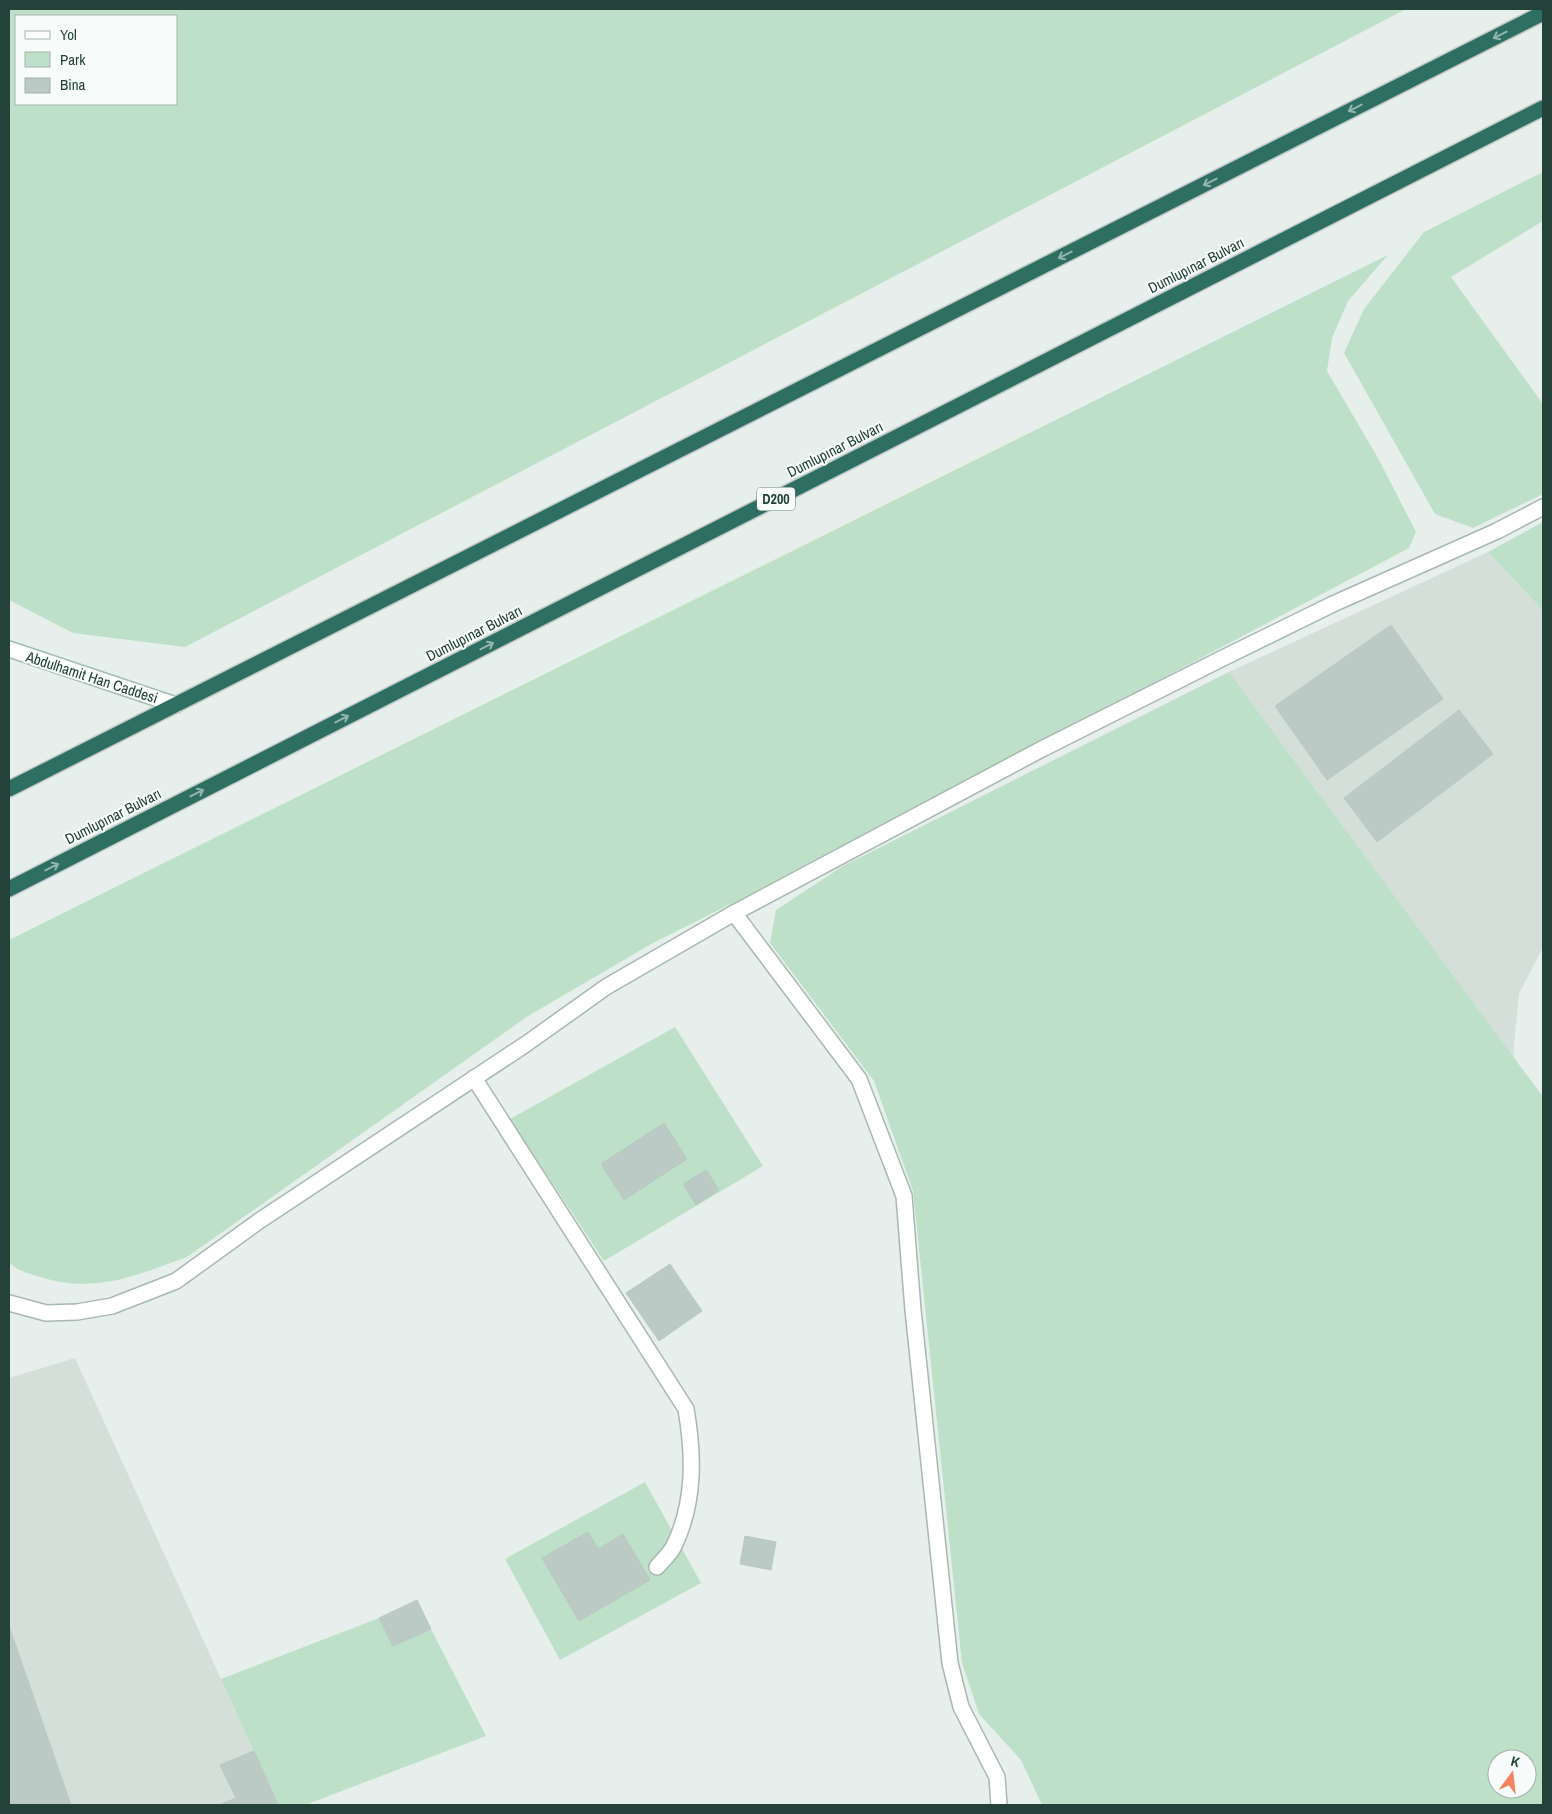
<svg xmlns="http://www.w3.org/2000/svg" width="1552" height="1814" viewBox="0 0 1552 1814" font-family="'Archivo Narrow',sans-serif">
  <rect width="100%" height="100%" fill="#e6efeb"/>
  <g fill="#d4dfda">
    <path d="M 1488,552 L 1543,611 L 1543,947 L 1519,994 L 1513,1057 L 1229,672 Z"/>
    <path d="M 75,1358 L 221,1679 L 278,1805 L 9,1805 L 9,1378 Z"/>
  </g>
  <g fill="#bfe0c8" fill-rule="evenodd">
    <path d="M 9,9 L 1406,9 L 185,647 L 73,633 L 9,600 ZM 176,16 L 176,104 L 16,104 L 16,16 Z"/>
    <path d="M 1543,172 L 1543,221 L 1451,277 L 1543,404 L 1543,494 L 1473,528 L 1435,514 L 1344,353 L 1364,309 L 1424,232 Z"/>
    <path d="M 1388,255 L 1348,301 L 1332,338 L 1327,371 L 1378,458 L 1416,532 L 1409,548 L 830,854 L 653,943 L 528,1016 L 187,1257 C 135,1276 95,1294 40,1277 C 28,1273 17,1271 9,1262 L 9,940 Z"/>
    <path d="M 1543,522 L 1543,611 L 1488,552 Z"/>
    <path d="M 1229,672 L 1543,1097 L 1543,1805 L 1042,1805 L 1021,1760 L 979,1714 L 962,1663 L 913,1191 L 874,1081 L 770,943 L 776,910 L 843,866 ZM 1497,1759 L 1527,1759 L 1527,1789 L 1497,1789 Z"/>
    <path d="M 675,1027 L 763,1166 L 604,1261 L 510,1119 Z"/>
    <path d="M 645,1482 L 701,1583 L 560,1660 L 505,1559 Z"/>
    <path d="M 379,1618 L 393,1646 L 431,1629 L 486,1736 L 305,1805 L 278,1805 L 221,1679 Z"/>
  </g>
  <g fill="#bbcac4" stroke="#b8c9c2">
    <path d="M 1391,625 L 1443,699 L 1327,780 L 1275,706 Z"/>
    <path d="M 1459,710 L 1493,754 L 1377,842 L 1344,798 Z"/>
    <path d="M 664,1123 L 687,1159 L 624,1200 L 601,1164 Z"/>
    <path d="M 706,1170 L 719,1190 L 696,1205 L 683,1184 Z"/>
    <path d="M 670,1264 L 702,1311 L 659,1341 L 626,1293 Z"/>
    <path d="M 588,1532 L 598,1549 L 623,1534 L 650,1580 L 579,1621 L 542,1558 Z"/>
    <path d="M 745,1536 L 776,1542 L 771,1570 L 740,1564 Z"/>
    <path d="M 417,1600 L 431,1629 L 393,1646 L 379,1618 Z"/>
    <path d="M 9,1626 L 71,1805 L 9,1805 Z"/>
    <path d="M 254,1751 L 278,1805 L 219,1805 L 236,1798 L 220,1765 Z"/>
  </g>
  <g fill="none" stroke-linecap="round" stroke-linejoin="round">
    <defs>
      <g id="lane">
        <path d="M 734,913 L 859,1079 L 904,1196 L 913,1310 L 950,1663 L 961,1707 L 997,1777 L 999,1805"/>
        <path d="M 474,1078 L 686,1409 C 694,1456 695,1502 674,1546 C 670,1554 662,1561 657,1567"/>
      </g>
      <path id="street" d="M 9,1303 L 46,1313 L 77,1312 L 112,1306 L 176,1281 L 259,1221 L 526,1044 L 606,987 L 734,913 L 1040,750 L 1223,658 L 1333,604 L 1497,531 L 1543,507"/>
      <path id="secondary" d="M 9,649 L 176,705"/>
      <g id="highway">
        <path d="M 9,789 L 1543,13"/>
        <path d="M 9,889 L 1543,108"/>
      </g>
    </defs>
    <use href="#lane" stroke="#a8b8b2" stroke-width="18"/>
    <use href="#street" stroke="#a8b8b2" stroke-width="18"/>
    <use href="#secondary" stroke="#a4bbb3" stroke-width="18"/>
    <use href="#highway" stroke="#c2cac8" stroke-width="18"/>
    <use href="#lane" stroke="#fff" stroke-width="15"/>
    <use href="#street" stroke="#fff" stroke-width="15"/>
    <use href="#secondary" stroke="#fff" stroke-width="15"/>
    <use href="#highway" stroke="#2f6f62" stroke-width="15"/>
  </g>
  <defs><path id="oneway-shaft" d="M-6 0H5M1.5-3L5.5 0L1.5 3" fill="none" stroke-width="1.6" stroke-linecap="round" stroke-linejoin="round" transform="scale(1.25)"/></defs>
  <g stroke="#93b5ae">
    <use href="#oneway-shaft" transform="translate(1500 35) rotate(153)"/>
    <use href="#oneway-shaft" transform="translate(1355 108) rotate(153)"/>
    <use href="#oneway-shaft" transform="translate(1210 182) rotate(153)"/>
    <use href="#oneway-shaft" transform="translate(1065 255) rotate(153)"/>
    <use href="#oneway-shaft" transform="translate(487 646) rotate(-27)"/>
    <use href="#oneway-shaft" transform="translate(342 719) rotate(-27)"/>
    <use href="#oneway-shaft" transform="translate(197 793) rotate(-27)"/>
    <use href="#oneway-shaft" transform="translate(52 867) rotate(-27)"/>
  </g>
  <g text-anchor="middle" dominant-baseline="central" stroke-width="4" stroke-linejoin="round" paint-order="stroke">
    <rect fill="#f7fbf9" stroke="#637a73" stroke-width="1" x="757" y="487.5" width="38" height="23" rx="4"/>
    <g font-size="14" font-weight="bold" fill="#24423a">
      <text x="776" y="499">D200</text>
    </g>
    <g font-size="15" fill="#24423a" stroke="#f7fbf9">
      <text transform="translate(1196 265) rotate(-27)">Dumlupınar Bulvarı</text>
      <text transform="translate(835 449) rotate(-27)">Dumlupınar Bulvarı</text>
      <text transform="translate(474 633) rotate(-27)">Dumlupınar Bulvarı</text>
      <text transform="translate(92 677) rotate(18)">Abdulhamit Han Caddesi</text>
      <text transform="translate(113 816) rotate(-27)">Dumlupınar Bulvarı</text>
    </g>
  </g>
  <rect width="1552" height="1814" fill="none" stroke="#24423a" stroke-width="20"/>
  <rect x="15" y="15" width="162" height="90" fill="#f7fbf9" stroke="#a3b1ad"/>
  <rect x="25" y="31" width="25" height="8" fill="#ffffff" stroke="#a3b1ad"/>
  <text x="60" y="40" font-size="15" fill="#24423a">Yol</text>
  <rect x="25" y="52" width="25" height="15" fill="#bfe0c8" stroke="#a3b1ad"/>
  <text x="60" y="65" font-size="15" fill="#24423a">Park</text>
  <rect x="25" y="78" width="25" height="15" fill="#bbcac4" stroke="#a3b1ad"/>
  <text x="60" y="90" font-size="15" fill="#24423a">Bina</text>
  <g transform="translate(1512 1774) rotate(15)"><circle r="24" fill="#f7fbf9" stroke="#a3b1ad"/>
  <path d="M0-4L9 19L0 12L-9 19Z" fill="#f4845f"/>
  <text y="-8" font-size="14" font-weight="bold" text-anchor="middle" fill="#24423a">K</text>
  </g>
</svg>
